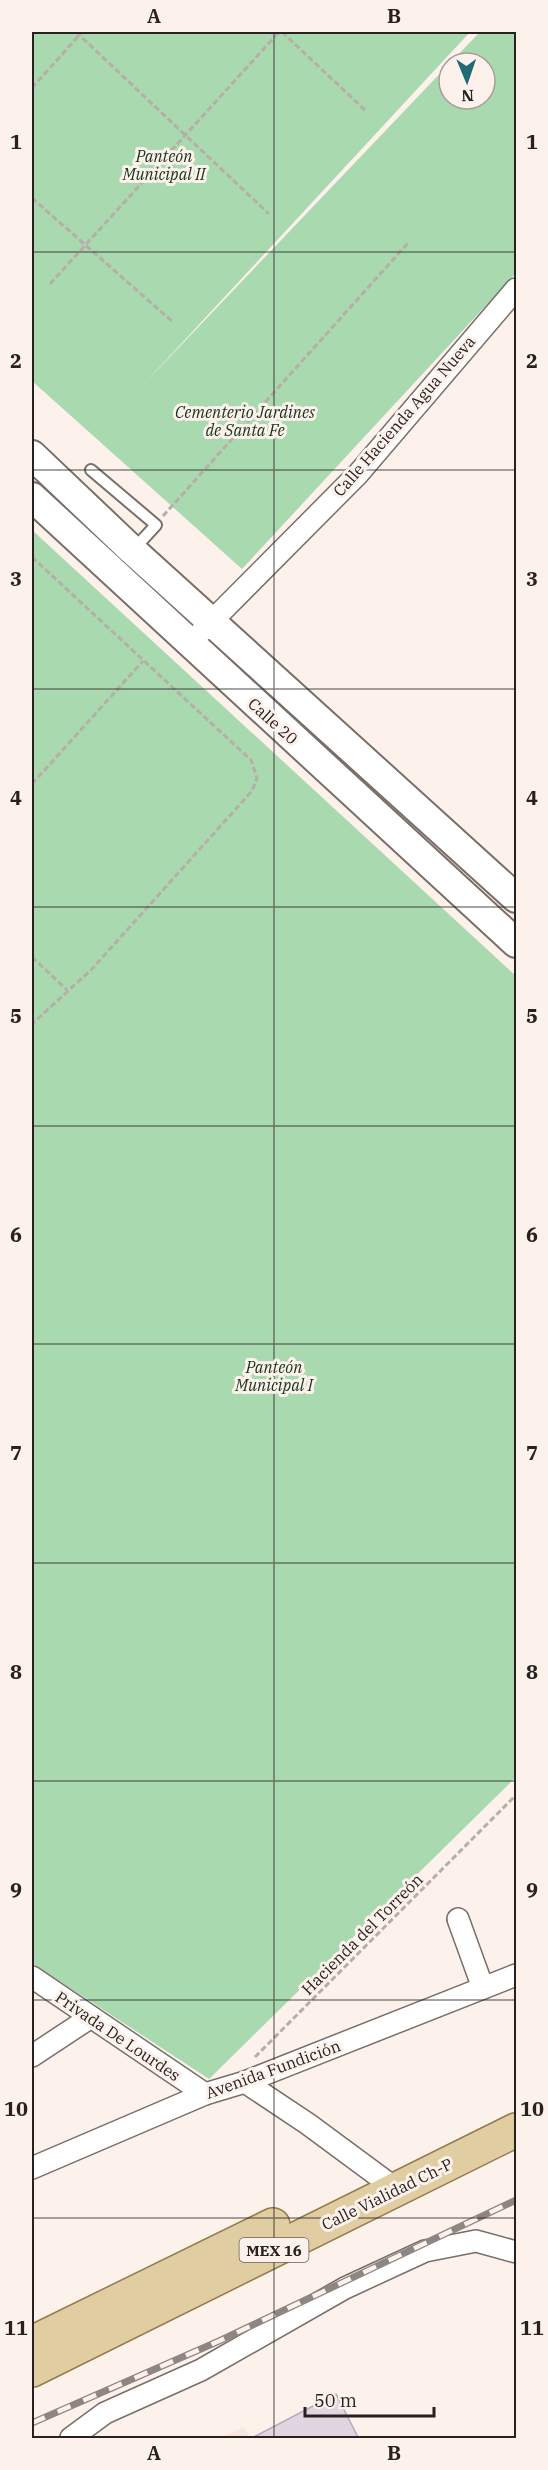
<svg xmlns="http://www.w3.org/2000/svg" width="548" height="2470" viewBox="0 0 548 2470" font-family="'IBM Plex Serif',serif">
  <rect width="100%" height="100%" fill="#fdf1ec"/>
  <path fill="#fbe4da" d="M 244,2427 L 250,2438 L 220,2438 Z"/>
  <g fill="#a9d9af">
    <path d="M 32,32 L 470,32 L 143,385 L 449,64 L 449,99 L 485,99 L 485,63 L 450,63 L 480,32 L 516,32 L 516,273 L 242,569 L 32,381 Z"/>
    <path d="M 32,530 L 516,976 L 516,1777 L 209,2079 L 32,1963 Z"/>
  </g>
  <path fill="#e0d5e0" stroke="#b5abb5" stroke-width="1.5" d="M 336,2394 L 359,2439 L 250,2439 Z"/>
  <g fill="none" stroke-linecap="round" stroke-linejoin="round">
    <defs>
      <path id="lane" d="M 91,470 L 156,525 L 133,550"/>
      <g id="street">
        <path d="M 202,631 L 358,474 L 516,289"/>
        <path d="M 458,1919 L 483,1988"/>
        <path d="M 32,1977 L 205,2094"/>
        <path d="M 32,2056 L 91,2017"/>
        <path d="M 245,2082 L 308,2124 L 396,2189"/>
        <path d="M 32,2168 L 205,2094 L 245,2082 L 516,1975"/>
        <path d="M 71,2438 L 105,2413 L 201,2370 L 345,2288 L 425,2251 L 476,2241 L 516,2252"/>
      </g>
      <g id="secondary">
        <path d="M 32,455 L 132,550 L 516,898"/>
        <path d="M 32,497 L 516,943"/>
      </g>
      <g id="primary">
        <path d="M 32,2343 L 273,2225"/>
        <path d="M 32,2370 L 516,2130"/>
      </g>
    </defs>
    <use href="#lane" stroke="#7a6e68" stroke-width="14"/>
    <use href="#street" stroke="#7a6e68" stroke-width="24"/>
    <use href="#secondary" stroke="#7a6e68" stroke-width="32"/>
    <use href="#primary" stroke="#927b4c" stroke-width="36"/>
    <g stroke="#b7ada9" stroke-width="3" stroke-dasharray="6 3" stroke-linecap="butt">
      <path d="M 76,32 L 269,214"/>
      <path d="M 282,32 L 367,112"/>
      <path d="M 32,88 L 82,32"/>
      <path d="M 32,198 L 174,323"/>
      <path d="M 50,284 L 279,32"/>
      <path d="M 163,516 L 408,243"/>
      <path d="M 32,557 L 251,760 L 257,778 L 252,791 L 91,970 L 32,1024"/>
      <path d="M 32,784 L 143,661"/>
      <path d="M 32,957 L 67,990"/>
      <path d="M 255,2057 L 516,1795"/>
    </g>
    <use href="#lane" stroke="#fff" stroke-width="10"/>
    <use href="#street" stroke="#fff" stroke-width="21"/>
    <use href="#secondary" stroke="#fff" stroke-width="28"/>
    <use href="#primary" stroke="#e0cda1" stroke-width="33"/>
    <defs>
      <path id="rail" d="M 32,2423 L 219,2341 L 516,2200"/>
    </defs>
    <use href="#rail" stroke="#8f8683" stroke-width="7"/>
    <use href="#rail" stroke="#fdf1ec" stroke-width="4.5" stroke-dasharray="14" stroke-linecap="butt"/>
  </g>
  <path fill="none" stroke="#272220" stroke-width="1.5" stroke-opacity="0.55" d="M 274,32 L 274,2438M 32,252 L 516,252M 32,470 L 516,470M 32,689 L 516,689M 32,907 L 516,907M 32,1126 L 516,1126M 32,1344 L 516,1344M 32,1563 L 516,1563M 32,1781 L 516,1781M 32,2000 L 516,2000M 32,2218 L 516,2218"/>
  <g text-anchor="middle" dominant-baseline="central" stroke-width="6" stroke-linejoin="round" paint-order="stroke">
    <rect fill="#fdf1ec" stroke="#67605d" stroke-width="1.5" x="239.5" y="2238" width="69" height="24" rx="4.5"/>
    <g font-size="15" font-weight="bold" fill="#272220">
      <text x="274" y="2250">MEX 16</text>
    </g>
    <g font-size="16" font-style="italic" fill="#13341a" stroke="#fdf1ec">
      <text x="164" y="156">Panteón<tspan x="164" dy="18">Municipal II</tspan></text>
      <text x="245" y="412">Cementerio Jardines<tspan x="245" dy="18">de Santa Fe</tspan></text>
      <text x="274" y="1367">Panteón<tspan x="274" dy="18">Municipal I</tspan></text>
    </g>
    <g font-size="16" fill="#272220" stroke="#fdf1ec">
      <text transform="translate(404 416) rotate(-49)">Calle Hacienda Agua Nueva</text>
      <text transform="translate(273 721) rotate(42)">Calle 20</text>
      <text transform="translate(362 1934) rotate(-45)">Hacienda del Torreón</text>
      <text transform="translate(118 2036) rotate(34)">Privada De Lourdes</text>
      <text transform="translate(273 2069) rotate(-20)">Avenida Fundición</text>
      <text transform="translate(387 2194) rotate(-26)">Calle Vialidad Ch-P</text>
    </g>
  </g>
  <rect width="548" height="2470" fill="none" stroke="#fdf1ec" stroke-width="66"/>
  <g transform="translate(467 81) rotate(178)"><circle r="28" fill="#fdf1ec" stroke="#a79e9a" stroke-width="1.5"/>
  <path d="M0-4.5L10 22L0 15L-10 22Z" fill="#206c72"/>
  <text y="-9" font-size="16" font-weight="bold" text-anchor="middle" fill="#272220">N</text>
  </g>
  <path d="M305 2407v9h129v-9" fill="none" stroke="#272220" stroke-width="3"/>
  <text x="314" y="2407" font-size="18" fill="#272220" stroke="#fdf1ec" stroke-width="4.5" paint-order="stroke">50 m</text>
  <rect x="33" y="33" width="482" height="2404" fill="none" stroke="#272220" stroke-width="2"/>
  <g font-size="20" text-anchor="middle" font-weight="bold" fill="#272220">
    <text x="154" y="23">A</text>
    <text x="394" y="23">B</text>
    <text x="16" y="149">1</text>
    <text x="532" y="149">1</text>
    <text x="16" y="368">2</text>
    <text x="532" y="368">2</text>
    <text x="16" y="586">3</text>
    <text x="532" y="586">3</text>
    <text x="16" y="805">4</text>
    <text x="532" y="805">4</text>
    <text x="16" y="1023">5</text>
    <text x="532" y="1023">5</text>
    <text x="16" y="1242">6</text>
    <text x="532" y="1242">6</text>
    <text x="16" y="1460">7</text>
    <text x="532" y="1460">7</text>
    <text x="16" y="1679">8</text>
    <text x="532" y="1679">8</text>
    <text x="16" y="1897">9</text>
    <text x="532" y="1897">9</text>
    <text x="16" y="2116">10</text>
    <text x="532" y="2116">10</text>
    <text x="16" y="2335">11</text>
    <text x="532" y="2335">11</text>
    <text x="154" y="2460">A</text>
    <text x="394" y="2460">B</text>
  </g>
</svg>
